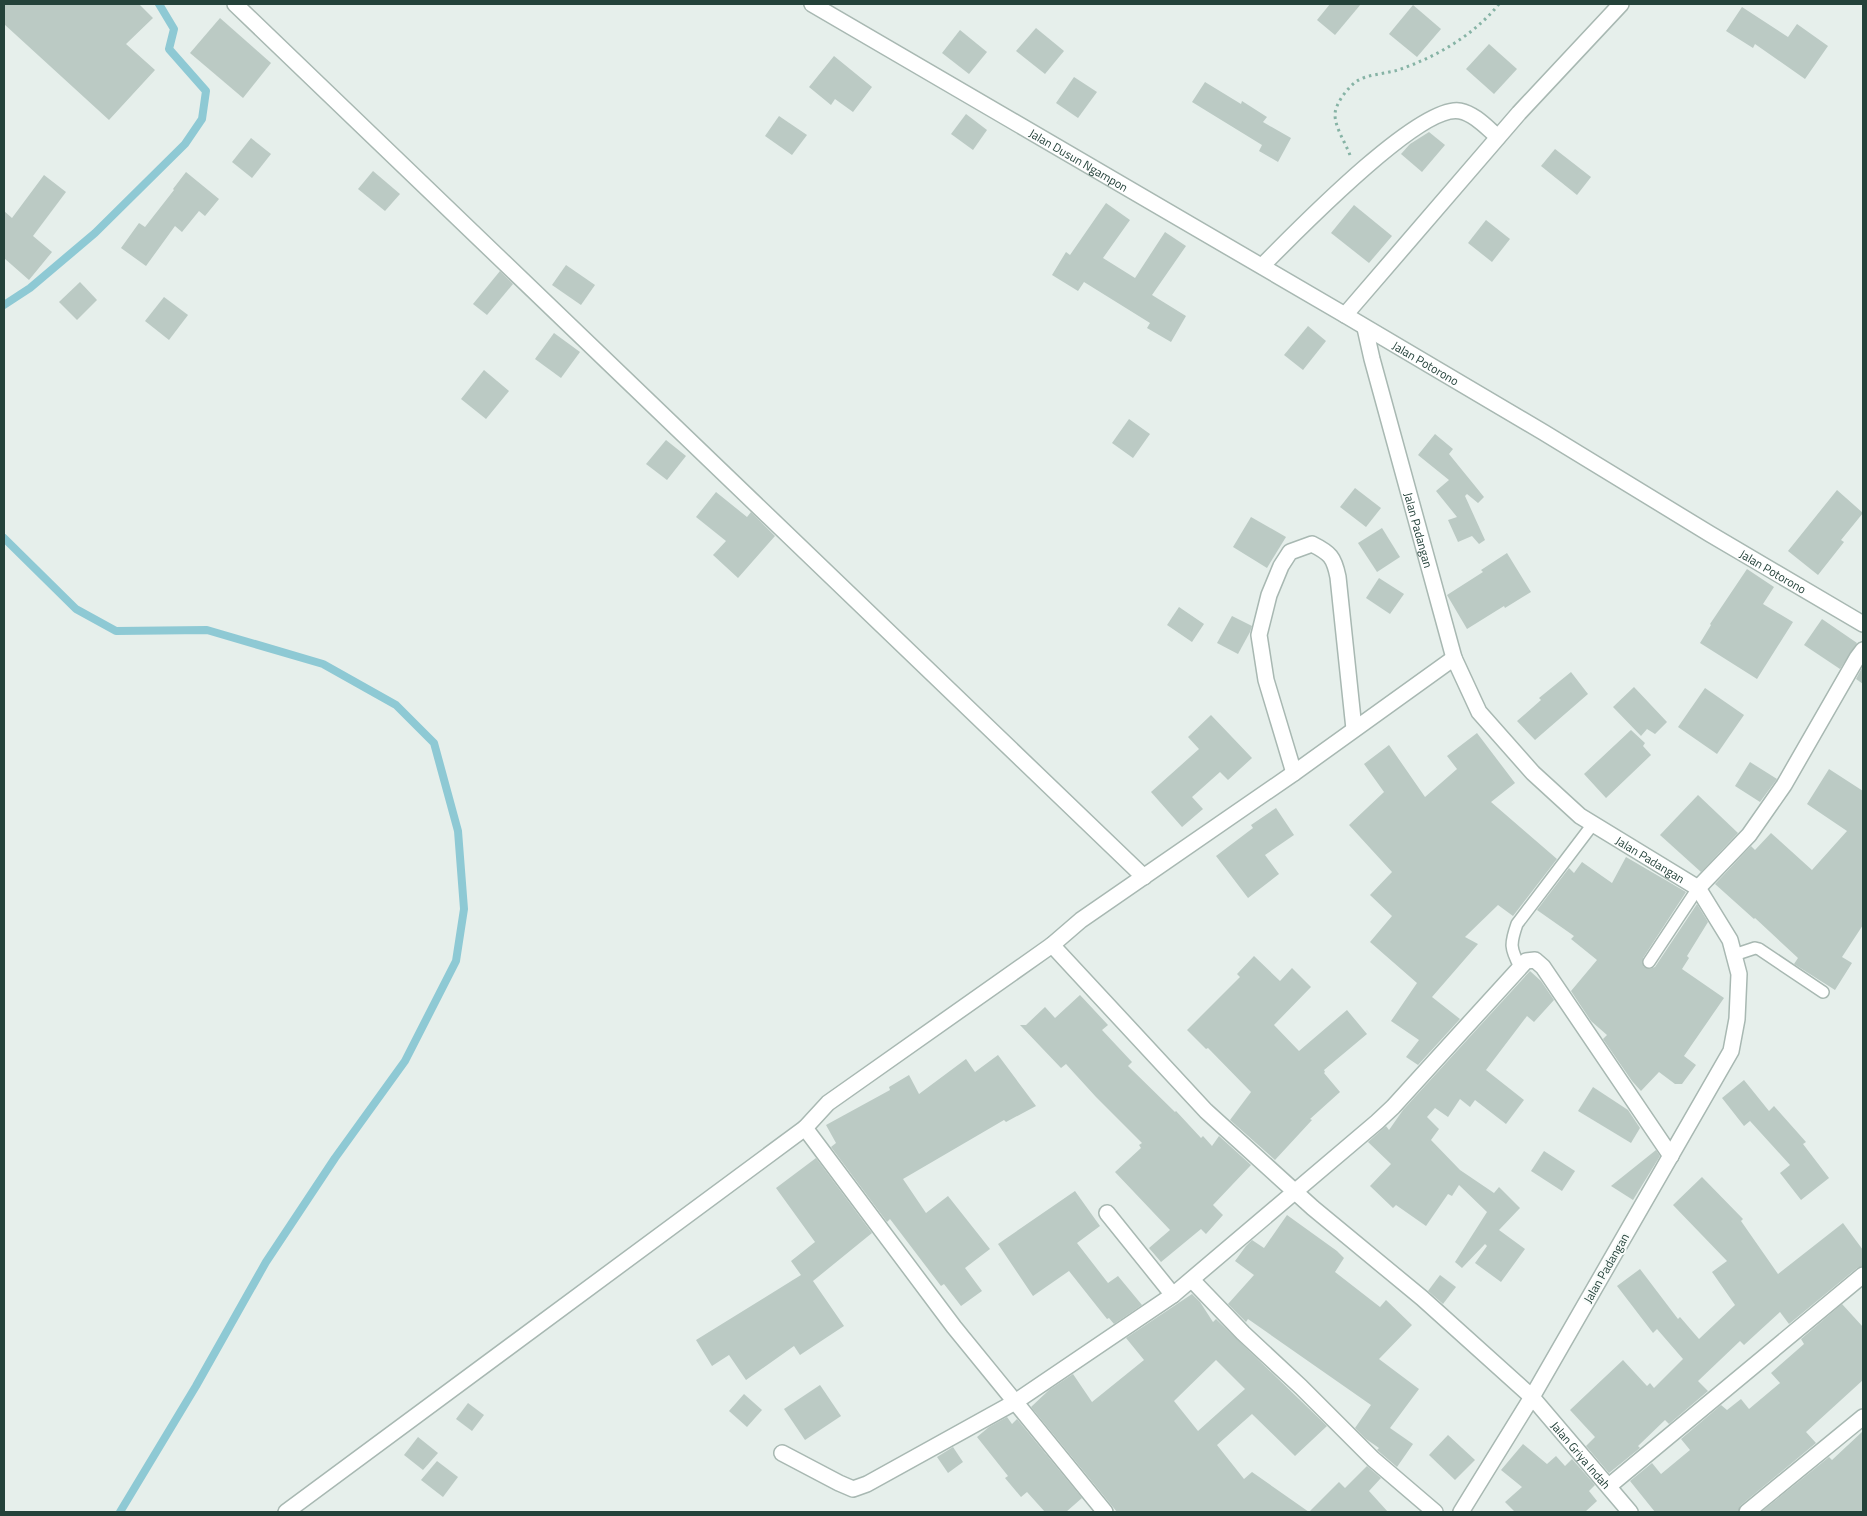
<svg xmlns="http://www.w3.org/2000/svg" width="1867" height="1516" viewBox="0 0 1867 1516" font-family="'Titillium Web',sans-serif">
  <rect width="100%" height="100%" fill="#e6efeb"/>
  <g fill="none" stroke-linecap="round" stroke-linejoin="round">
    <g stroke="#8ec9d4" stroke-width="8">
      <path d="M 4,305 L 30,288 L 95,233 L 185,144 L 202,119 L 206,91 L 169,49 L 174,29 L 159,4"/>
      <path d="M 4,538 L 76,609 L 116,631 L 207,630 L 323,664 L 396,705 L 434,743 L 458,831 L 464,909 L 456,961 L 405,1061 L 335,1158 L 266,1262 L 196,1386 L 120,1512"/>
    </g>
  </g>
  <g fill="#bbcac4" fill-rule="evenodd">
    <path d="M 4,4 L 139,4 L 153,18 L 126,44 L 155,70 L 109,120 L 4,24 Z"/>
    <path d="M 1330,4 L 1361,4 L 1335,35 L 1317,20 Z"/>
    <path d="M 1413,5 L 1441,29 L 1417,57 L 1389,34 Z"/>
    <path d="M 1742,7 L 1788,37 L 1797,24 L 1828,46 L 1805,79 L 1755,44 L 1753,48 L 1726,31 Z"/>
    <path d="M 220,18 L 271,63 L 243,98 L 190,53 Z"/>
    <path d="M 1036,28 L 1064,51 L 1045,74 L 1016,51 Z"/>
    <path d="M 960,30 L 987,52 L 969,74 L 942,53 Z"/>
    <path d="M 1489,44 L 1517,69 L 1494,94 L 1466,69 Z"/>
    <path d="M 834,56 L 872,87 L 853,112 L 835,99 L 831,105 L 809,87 Z"/>
    <path d="M 1074,77 L 1097,92 L 1078,118 L 1056,103 Z"/>
    <path d="M 1205,82 L 1241,104 L 1242,101 L 1267,117 L 1263,122 L 1291,138 L 1278,162 L 1259,151 L 1262,145 L 1192,102 Z"/>
    <path d="M 966,114 L 987,130 L 973,150 L 951,134 Z"/>
    <path d="M 779,116 L 807,135 L 792,155 L 765,136 Z"/>
    <path d="M 1429,132 L 1445,145 L 1422,172 L 1401,154 L 1410,144 Z"/>
    <path d="M 251,138 L 271,154 L 252,178 L 232,162 Z"/>
    <path d="M 1555,149 L 1591,177 L 1577,195 L 1541,166 Z"/>
    <path d="M 373,171 L 400,194 L 385,211 L 358,189 Z"/>
    <path d="M 186,172 L 219,199 L 205,216 L 199,211 L 182,232 L 175,226 L 146,266 L 121,248 L 139,223 L 145,227 L 174,190 L 173,189 Z"/>
    <path d="M 44,175 L 66,192 L 33,236 L 52,252 L 29,280 L 4,258 L 4,211 L 12,218 Z"/>
    <path d="M 1106,203 L 1130,220 L 1103,258 L 1135,278 L 1165,232 L 1186,246 L 1152,295 L 1186,316 L 1171,342 L 1147,328 L 1150,323 L 1084,282 L 1078,291 L 1052,275 L 1066,252 L 1070,255 Z"/>
    <path d="M 1354,205 L 1392,236 L 1369,263 L 1331,233 Z"/>
    <path d="M 1486,220 L 1510,239 L 1492,262 L 1468,243 Z"/>
    <path d="M 566,265 L 595,285 L 581,305 L 552,285 Z"/>
    <path d="M 500,271 L 513,284 L 487,315 L 473,304 Z"/>
    <path d="M 80,282 L 97,300 L 77,320 L 59,302 Z"/>
    <path d="M 164,297 L 188,315 L 169,340 L 145,321 Z"/>
    <path d="M 1308,326 L 1326,341 L 1303,370 L 1284,355 Z"/>
    <path d="M 554,333 L 580,352 L 561,378 L 535,359 Z"/>
    <path d="M 484,370 L 509,391 L 486,419 L 461,399 Z"/>
    <path d="M 1129,419 L 1150,434 L 1133,458 L 1112,443 Z"/>
    <path d="M 1435,434 L 1453,449 L 1449,454 L 1484,497 L 1478,503 L 1467,494 L 1465,496 L 1485,540 L 1479,544 L 1472,536 L 1458,542 L 1448,520 L 1457,517 L 1436,491 L 1449,480 L 1418,455 Z"/>
    <path d="M 666,440 L 686,456 L 667,480 L 646,464 Z"/>
    <path d="M 1355,488 L 1381,508 L 1366,527 L 1340,507 Z"/>
    <path d="M 1837,490 L 1863,513 L 1841,540 L 1844,542 L 1818,575 L 1788,551 Z"/>
    <path d="M 716,492 L 747,517 L 751,512 L 775,536 L 738,578 L 713,555 L 726,541 L 696,517 Z"/>
    <path d="M 1251,517 L 1286,537 L 1267,568 L 1233,547 Z"/>
    <path d="M 1382,528 L 1400,557 L 1377,572 L 1358,543 Z"/>
    <path d="M 1507,553 L 1531,592 L 1505,608 L 1504,606 L 1467,629 L 1447,595 L 1483,572 L 1481,570 Z"/>
    <path d="M 1747,569 L 1774,587 L 1763,604 L 1793,622 L 1757,679 L 1700,643 L 1711,625 L 1710,624 Z"/>
    <path d="M 1379,578 L 1404,594 L 1390,614 L 1366,598 Z"/>
    <path d="M 1179,607 L 1204,624 L 1192,642 L 1167,625 Z"/>
    <path d="M 1232,616 L 1252,626 L 1250,632 L 1238,654 L 1217,643 Z"/>
    <path d="M 1822,619 L 1857,643 L 1840,669 L 1804,645 Z"/>
    <path d="M 1863,666 L 1863,684 L 1856,679 Z"/>
    <path d="M 1571,672 L 1588,694 L 1535,740 L 1517,721 L 1541,700 L 1539,698 Z"/>
    <path d="M 1634,687 L 1667,722 L 1655,734 L 1647,729 L 1641,736 L 1613,707 Z"/>
    <path d="M 1705,688 L 1744,715 L 1717,754 L 1678,727 Z"/>
    <path d="M 1211,715 L 1252,758 L 1228,780 L 1220,772 L 1192,797 L 1203,809 L 1182,827 L 1151,792 L 1199,749 L 1188,737 Z"/>
    <path d="M 1631,730 L 1645,743 L 1643,746 L 1651,755 L 1606,798 L 1584,774 Z"/>
    <path d="M 1477,733 L 1515,783 L 1491,802 L 1557,859 L 1513,916 L 1498,905 L 1465,937 L 1478,944 L 1432,997 L 1460,1019 L 1418,1065 L 1406,1057 L 1419,1040 L 1391,1021 L 1417,983 L 1370,942 L 1392,916 L 1370,895 L 1392,872 L 1349,825 L 1384,792 L 1364,764 L 1389,745 L 1425,797 L 1457,769 L 1447,756 Z"/>
    <path d="M 1750,762 L 1777,779 L 1760,802 L 1735,786 Z"/>
    <path d="M 1829,769 L 1863,791 L 1863,925 L 1842,957 L 1852,963 L 1835,990 L 1794,964 L 1798,958 L 1755,918 L 1754,919 L 1715,884 L 1751,846 L 1755,850 L 1771,833 L 1812,870 L 1847,831 L 1807,804 Z"/>
    <path d="M 1698,795 L 1738,833 L 1701,872 L 1660,835 Z"/>
    <path d="M 1276,808 L 1294,835 L 1265,855 L 1279,874 L 1248,898 L 1216,856 L 1253,828 L 1251,825 Z"/>
    <path d="M 1626,857 L 1686,892 L 1643,958 L 1643,966 L 1649,969 L 1655,967 L 1697,904 L 1708,922 L 1687,956 L 1689,958 L 1682,969 L 1724,998 L 1684,1056 L 1696,1065 L 1682,1084 L 1675,1084 L 1659,1072 L 1641,1091 L 1632,1081 L 1603,1039 L 1607,1035 L 1591,1021 L 1571,991 L 1597,960 L 1571,939 L 1574,936 L 1537,910 L 1569,868 L 1574,873 L 1582,862 L 1612,883 Z"/>
    <path d="M 1254,956 L 1280,981 L 1292,968 L 1311,987 L 1274,1025 L 1299,1051 L 1347,1010 L 1367,1034 L 1324,1070 L 1325,1072 L 1324,1073 L 1340,1092 L 1310,1119 L 1312,1120 L 1275,1160 L 1230,1120 L 1251,1092 L 1208,1048 L 1206,1049 L 1187,1030 L 1240,977 L 1237,974 Z"/>
    <path d="M 1530,971 L 1541,981 L 1554,1000 L 1534,1022 L 1527,1016 L 1486,1070 L 1524,1100 L 1506,1124 L 1475,1100 L 1470,1107 L 1460,1099 L 1448,1117 L 1435,1108 L 1427,1117 L 1439,1129 L 1431,1140 L 1460,1170 L 1494,1193 L 1499,1187 L 1520,1208 L 1499,1230 L 1525,1249 L 1501,1282 L 1475,1263 L 1487,1246 L 1485,1244 L 1462,1268 L 1455,1262 L 1487,1212 L 1459,1185 L 1452,1196 L 1448,1194 L 1426,1226 L 1396,1205 L 1393,1208 L 1370,1186 L 1391,1164 L 1368,1142 L 1386,1126 L 1389,1130 L 1403,1110 Z"/>
    <path d="M 1080,995 L 1108,1025 L 1102,1030 L 1132,1062 L 1128,1066 L 1175,1112 L 1176,1111 L 1201,1138 L 1203,1136 L 1212,1146 L 1219,1136 L 1251,1165 L 1213,1205 L 1223,1215 L 1206,1234 L 1201,1229 L 1161,1262 L 1149,1248 L 1170,1230 L 1115,1172 L 1141,1148 L 1139,1145 L 1142,1143 L 1096,1097 L 1066,1064 L 1061,1068 L 1020,1025 L 1026,1025 L 1045,1007 L 1055,1018 Z"/>
    <path d="M 998,1055 L 1036,1106 L 1006,1122 L 1004,1120 L 903,1179 L 926,1213 L 948,1196 L 990,1249 L 965,1268 L 982,1291 L 961,1306 L 944,1284 L 941,1286 L 890,1219 L 887,1222 L 831,1147 L 836,1143 L 826,1125 L 890,1090 L 889,1087 L 909,1075 L 919,1094 L 966,1059 L 975,1072 Z"/>
    <path d="M 1744,1080 L 1769,1111 L 1774,1106 L 1806,1142 L 1803,1144 L 1829,1178 L 1801,1200 L 1780,1173 L 1790,1165 L 1750,1121 L 1744,1126 L 1722,1098 Z"/>
    <path d="M 1593,1087 L 1628,1110 L 1640,1128 L 1631,1143 L 1578,1111 Z"/>
    <path d="M 1656,1150 L 1660,1156 L 1633,1200 L 1611,1186 Z"/>
    <path d="M 1544,1151 L 1575,1171 L 1562,1191 L 1531,1171 Z"/>
    <path d="M 816,1158 L 872,1233 L 813,1281 L 844,1326 L 800,1355 L 794,1346 L 746,1380 L 729,1355 L 712,1366 L 696,1340 L 801,1275 L 791,1261 L 815,1242 L 776,1188 Z"/>
    <path d="M 1702,1177 L 1743,1219 L 1741,1221 L 1778,1274 L 1843,1223 L 1863,1250 L 1863,1266 L 1857,1268 L 1789,1324 L 1780,1312 L 1744,1345 L 1740,1341 L 1698,1381 L 1708,1391 L 1669,1424 L 1665,1420 L 1638,1446 L 1640,1448 L 1609,1473 L 1586,1446 L 1595,1437 L 1570,1410 L 1623,1360 L 1647,1386 L 1650,1383 L 1654,1388 L 1683,1359 L 1657,1329 L 1653,1333 L 1617,1286 L 1640,1269 L 1678,1319 L 1680,1317 L 1699,1339 L 1735,1305 L 1712,1272 L 1727,1261 L 1673,1205 Z"/>
    <path d="M 1075,1191 L 1100,1226 L 1077,1243 L 1108,1283 L 1118,1276 L 1142,1305 L 1114,1324 L 1109,1318 L 1107,1319 L 1069,1271 L 1033,1296 L 998,1244 Z"/>
    <path d="M 1287,1215 L 1337,1251 L 1344,1258 L 1335,1272 L 1380,1307 L 1386,1300 L 1412,1325 L 1379,1359 L 1419,1389 L 1390,1428 L 1413,1444 L 1397,1467 L 1377,1450 L 1379,1448 L 1366,1439 L 1355,1428 L 1371,1405 L 1248,1319 L 1246,1322 L 1228,1304 L 1254,1275 L 1235,1261 L 1246,1246 L 1252,1240 L 1264,1248 Z"/>
    <path d="M 1440,1275 L 1456,1287 L 1443,1304 L 1428,1291 Z"/>
    <path d="M 1192,1294 L 1200,1302 L 1213,1322 L 1216,1319 L 1327,1426 L 1295,1456 L 1252,1414 L 1217,1445 L 1244,1479 L 1252,1472 L 1309,1512 L 1339,1482 L 1345,1488 L 1367,1466 L 1381,1478 L 1369,1491 L 1388,1512 L 1117,1512 L 1031,1407 L 1049,1390 L 1073,1374 L 1092,1402 L 1144,1360 L 1126,1338 ZM 1216,1360 L 1245,1389 L 1198,1431 L 1174,1401 Z"/>
    <path d="M 1842,1304 L 1863,1327 L 1863,1380 L 1806,1432 L 1816,1443 L 1741,1505 L 1738,1512 L 1655,1512 L 1630,1481 L 1652,1463 L 1661,1474 L 1690,1450 L 1681,1439 L 1721,1405 L 1727,1410 L 1741,1399 L 1749,1409 L 1780,1383 L 1771,1373 L 1804,1344 L 1801,1339 Z"/>
    <path d="M 820,1385 L 841,1416 L 805,1440 L 784,1409 Z"/>
    <path d="M 744,1394 L 762,1410 L 747,1427 L 729,1411 Z"/>
    <path d="M 468,1403 L 484,1415 L 472,1431 L 456,1419 Z"/>
    <path d="M 1007,1417 L 1012,1424 L 1017,1419 L 1082,1498 L 1066,1512 L 1045,1512 L 1027,1492 L 1021,1497 L 1005,1478 L 1008,1476 L 977,1437 L 989,1427 Z"/>
    <path d="M 1863,1431 L 1863,1512 L 1761,1512 L 1829,1457 L 1832,1460 Z"/>
    <path d="M 1448,1435 L 1475,1460 L 1455,1480 L 1429,1455 Z"/>
    <path d="M 418,1437 L 438,1453 L 423,1470 L 404,1455 Z"/>
    <path d="M 1523,1444 L 1547,1464 L 1556,1456 L 1565,1466 L 1572,1459 L 1595,1485 L 1589,1491 L 1597,1501 L 1585,1512 L 1515,1512 L 1505,1502 L 1522,1487 L 1501,1470 Z"/>
    <path d="M 953,1447 L 963,1462 L 948,1473 L 937,1457 Z"/>
    <path d="M 437,1461 L 458,1477 L 443,1497 L 421,1480 Z"/>
  </g>
  <g fill="none" stroke-linecap="round" stroke-linejoin="round">
    <defs>
      <g id="service">
        <path d="M 1734,955 L 1755,948 L 1759,949 L 1823,992"/>
        <path d="M 1649,962 L 1698,888"/>
        <path d="M 1520,967 C 1510,948 1510,944 1517,924 L 1593,824"/>
      </g>
      <g id="minor">
        <path d="M 235,4 L 1144,877"/>
        <path id="s1" d="M 812,4 L 1345,315 L 1543,432 L 1710,534 L 1863,624"/>
        <path d="M 1262,266 C 1292,236 1420,103 1460,111 C 1475,114 1487,128 1498,137"/>
        <path d="M 1345,315 L 1519,113 L 1621,4"/>
        <path id="s2" d="M 1365,328 L 1372,359 L 1454,658 L 1479,712 L 1533,773 L 1580,816 L 1698,888 L 1730,940 L 1739,974 L 1737,1019 L 1731,1051 L 1532,1397 L 1461,1512"/>
        <path d="M 1294,773 L 1266,680 L 1259,635 L 1269,595 L 1281,566 L 1290,552 L 1312,544 C 1330,553 1334,557 1338,577 L 1354,729"/>
        <path d="M 1698,888 L 1749,835 L 1784,785 L 1857,658 L 1863,650"/>
        <path id="s3" d="M 1052,945 L 1206,1111 L 1313,1208 L 1422,1298 L 1532,1397 L 1630,1512"/>
        <path d="M 1107,1213 L 1173,1295"/>
        <path d="M 1192,1280 L 1243,1333 L 1301,1387 L 1373,1459 L 1435,1512"/>
        <path d="M 782,1453 L 839,1483 L 853,1489 L 867,1484 L 1015,1402 L 1173,1295 L 1377,1122 L 1393,1107 L 1526,961 L 1535,960 L 1543,967 L 1671,1156"/>
        <path d="M 1609,1486 L 1863,1275"/>
        <path d="M 286,1512 L 805,1128"/>
        <path d="M 1105,1512 L 954,1327 L 805,1128 L 828,1103 L 1052,945 L 1081,920 L 1294,773 L 1454,658"/>
        <path d="M 1747,1512 L 1863,1417"/>
      </g>
    </defs>
    <use href="#service" stroke="#a8b8b2" stroke-width="14"/>
    <use href="#minor" stroke="#a8b8b2" stroke-width="18"/>
    <path stroke="#86b3a5" stroke-width="3" stroke-dasharray="2.5 4" stroke-linecap="butt" d="M 1350,155 C 1345,142 1336,129 1335,116 C 1334,105 1348,87 1357,81 C 1368,74 1385,74 1398,70 C 1436,57 1473,36 1499,4"/>
    <use href="#service" stroke="#fff" stroke-width="11"/>
    <use href="#minor" stroke="#fff" stroke-width="15"/>
  </g>
  <g text-anchor="middle" dominant-baseline="central" stroke-width="4" stroke-linejoin="round" paint-order="stroke">
    <g font-size="12" fill="#24423a" stroke="#f7fbf9">
      <text stroke="none"><textPath href="#s1" startOffset="309">Jalan Dusun Ngampon</textPath></text>
      <text stroke="none"><textPath href="#s1" startOffset="711">Jalan Potorono</textPath></text>
      <text stroke="none"><textPath href="#s2" startOffset="209">Jalan Padangan</textPath></text>
      <text stroke="none"><textPath href="#s1" startOffset="1116">Jalan Potorono</textPath></text>
      <text stroke="none"><textPath href="#s2" startOffset="629">Jalan Padangan</textPath></text>
      <text transform="translate(1606 1268) rotate(-60)">Jalan Padangan</text>
      <text stroke="none"><textPath href="#s3" startOffset="736">Jalan Griya Indah</textPath></text>
    </g>
  </g>
  <rect width="1867" height="1516" fill="none" stroke="#24423a" stroke-width="10"/>
</svg>
